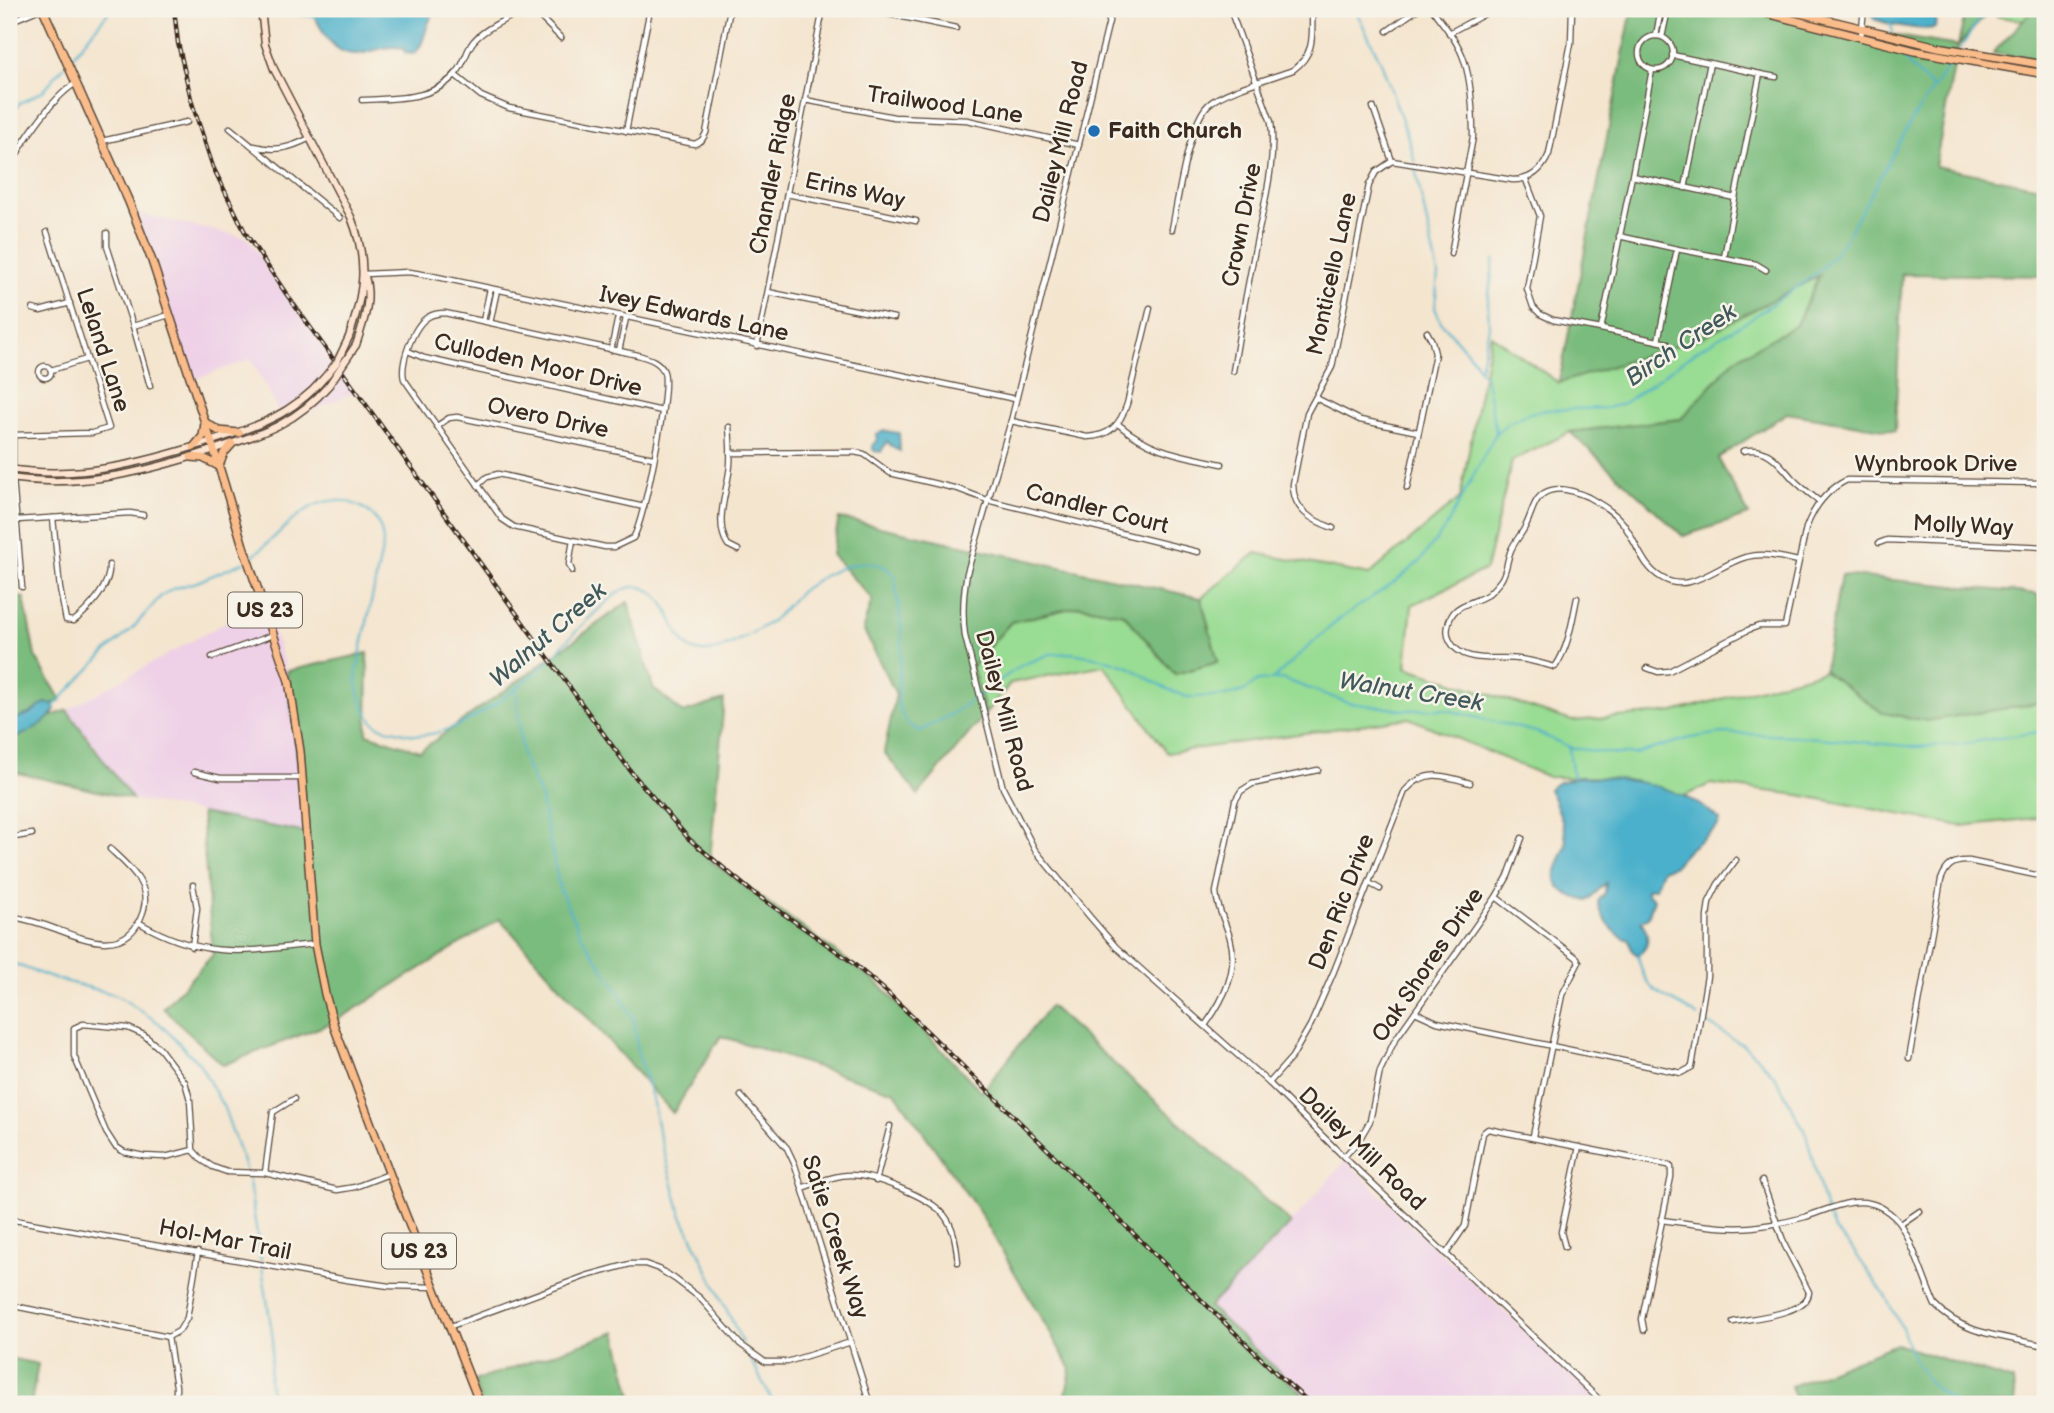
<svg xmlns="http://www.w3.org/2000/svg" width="2054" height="1413" viewBox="0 0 2054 1413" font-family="'Balsamiq Sans',sans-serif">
  <rect width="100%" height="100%" fill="#f7f3e8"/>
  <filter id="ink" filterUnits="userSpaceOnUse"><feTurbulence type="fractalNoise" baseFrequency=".0143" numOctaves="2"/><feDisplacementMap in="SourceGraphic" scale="14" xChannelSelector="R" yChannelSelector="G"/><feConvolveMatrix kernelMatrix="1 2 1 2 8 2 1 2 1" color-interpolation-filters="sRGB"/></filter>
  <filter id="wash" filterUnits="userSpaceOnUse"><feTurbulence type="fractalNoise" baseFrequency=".00686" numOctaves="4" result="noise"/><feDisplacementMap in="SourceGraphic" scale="28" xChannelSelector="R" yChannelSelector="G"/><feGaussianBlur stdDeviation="1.57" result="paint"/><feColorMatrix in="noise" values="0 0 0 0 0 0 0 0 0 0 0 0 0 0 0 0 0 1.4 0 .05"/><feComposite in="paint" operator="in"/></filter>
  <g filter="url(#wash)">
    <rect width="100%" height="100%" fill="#f4e5cf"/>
    <g fill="#eed0e7">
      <path d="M 135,213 L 247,238 L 356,392 L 284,422 L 251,359 L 193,380 Z"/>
      <path d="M 264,601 L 294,695 L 307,833 L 132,799 L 67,710 Z"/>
      <path d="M 1346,1160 L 1411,1225 L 1604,1404 L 1314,1404 L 1209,1307 L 1291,1223 Z"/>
    </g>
    <g fill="#99dc93" stroke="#6a8358" stroke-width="2">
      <path d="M 1982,9 L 2037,9 L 2025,21 L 2000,17 Z"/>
      <path d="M 1820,273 L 1796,325 L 1734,360 L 1681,419 L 1570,432 L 1512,461 L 1486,569 L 1412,605 L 1406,667 L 1572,721 L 1674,712 L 1824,671 L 1883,713 L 1976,713 L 2026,705 L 2045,690 L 2045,817 L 1961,826 L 1799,795 L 1710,784 L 1676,800 L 1596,778 L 1548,777 L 1409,718 L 1167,753 L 1104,665 L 1011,683 L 986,713 L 972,666 L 1011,622 L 1080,606 L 1124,614 L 1175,674 L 1218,662 L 1201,598 L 1256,553 L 1369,575 L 1460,498 L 1491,335 L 1559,383 Z"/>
    </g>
    <g fill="#7abc7d" stroke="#5a734e" stroke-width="2">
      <path d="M 1632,9 L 1781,9 L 1780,17 L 1958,46 L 1966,9 L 1991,9 L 1958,46 L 1935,166 L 2045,188 L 2045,276 L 1902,274 L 1895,431 L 1787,413 L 1718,458 L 1749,515 L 1683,536 L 1570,432 L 1681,419 L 1734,360 L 1796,325 L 1820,275 L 1700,338 L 1559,383 Z"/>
      <path d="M 2034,9 L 2045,9 L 2045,63 L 1993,53 Z"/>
      <path d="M 839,518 L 1201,598 L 1218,662 L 1175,674 L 1124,614 L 1080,606 L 1011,622 L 972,666 L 986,713 L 918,795 L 884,752 L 896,694 L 863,629 L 872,599 L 832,555 Z"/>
      <path d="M 1841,575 L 2037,594 L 2045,624 L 2045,702 L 1927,721 L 1883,713 L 1824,671 Z"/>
      <path d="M 9,596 L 24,598 L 35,656 L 61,700 L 17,720 L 9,721 Z"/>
      <path d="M 628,602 L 653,688 L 683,713 L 724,700 L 710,860 L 879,984 L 982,1092 L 1050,1006 L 1291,1223 L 1209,1307 L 1314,1404 L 1064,1404 L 1071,1369 L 980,1213 L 895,1092 L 721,1036 L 673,1113 L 500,919 L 334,1022 L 223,1065 L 163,1008 L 213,955 L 201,813 L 307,833 L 287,671 L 368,653 L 367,734 L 420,751 Z"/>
      <path d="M 67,710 L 132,799 L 9,771 L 9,734 Z"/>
      <path d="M 616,1332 L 634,1404 L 481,1404 L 474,1381 Z"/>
      <path d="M 1896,1344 L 2013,1381 L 2015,1404 L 1798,1404 L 1791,1386 Z"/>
      <path d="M 9,1358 L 38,1364 L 31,1404 L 9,1404 Z"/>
    </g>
    <g fill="#4cb0cb" stroke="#446d74" stroke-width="2">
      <path d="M 311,9 L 438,9 C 423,22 427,45 413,54 L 406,53 L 402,48 C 385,44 372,53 357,54 C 332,56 320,27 311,9 Z"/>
      <path d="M 1869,9 L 1926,9 L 1928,13 L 1936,17 L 1935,28 C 1920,31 1888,24 1874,19 Z"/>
      <path d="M 885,431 L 899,433 L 900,451 L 893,448 L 887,441 L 881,452 L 874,451 L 872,446 L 877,440 L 876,434 Z"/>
      <path d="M 45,703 L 53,704 L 55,709 C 52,720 21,738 9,739 L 9,721 L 29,714 Z"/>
      <path d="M 1579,777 C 1629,777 1681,785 1720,820 L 1717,827 L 1688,850 L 1675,865 L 1662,870 L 1655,888 L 1647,889 L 1647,893 L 1654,899 L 1648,917 L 1641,921 C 1648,932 1652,946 1638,955 L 1632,951 L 1629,940 C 1614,935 1600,917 1598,901 L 1605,893 L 1606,883 L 1587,901 C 1567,896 1549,888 1558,864 C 1561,856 1565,851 1566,843 C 1566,828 1556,802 1549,789 L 1559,782 Z"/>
    </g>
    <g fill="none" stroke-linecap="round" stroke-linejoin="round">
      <g stroke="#4cb0cb" stroke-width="2">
        <path d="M 288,9 L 300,15 L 317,17"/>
        <path d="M 1355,9 L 1381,62 L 1406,131 L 1415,162"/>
        <path d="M 1890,23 L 1893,32"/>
        <path d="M 1960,49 L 1986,9"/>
        <path d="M 1900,50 L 1908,64 L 1933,88"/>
        <path d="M 72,57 L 111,9"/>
        <path d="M 9,117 L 20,103 L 43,91 L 64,66"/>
        <path d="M 1415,168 L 1438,274 L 1435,308 L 1441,322 L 1474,360 L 1486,380 L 1496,432"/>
        <path d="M 1480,368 L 1489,327 L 1488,300 L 1494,259"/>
        <path d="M 251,557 C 286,532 314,481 363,508 C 377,516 383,529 383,545 L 357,670 C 355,686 361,702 369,716 C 375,727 384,729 396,731 C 405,733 413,736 422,735 C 468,732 521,685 555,656 L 561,647 C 577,630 596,610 615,595 C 623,589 634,585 644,588 C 675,598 671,645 697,651 C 710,655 726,646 737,641 C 749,635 764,627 774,619 C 785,610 793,597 804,589 C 828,571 871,548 895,576 C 896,596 901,616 902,636 C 904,666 883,718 920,731 L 952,714 L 1022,665 L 1050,654 L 1072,653 L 1101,658 L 1129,667 L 1165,688 L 1187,697 L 1225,696 L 1244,691 L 1258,681 L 1283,679 L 1349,703 L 1405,710 L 1443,709 L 1536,732 L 1572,748 L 1616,754 L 1635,754 L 1690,738 L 1721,733 L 1797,736 L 1917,747 L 1962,744 L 2045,731"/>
        <path d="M 1274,678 L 1338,620 L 1395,582 L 1419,562 L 1446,527 L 1496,433 L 1509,422 L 1530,413 L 1545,410 L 1607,408 L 1624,403 L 1701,348 L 1749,320 L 1810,278 L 1826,264 L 1845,240 L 1912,120 L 1953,59"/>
        <path d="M 516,690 L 522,755 L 540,796 L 560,890 L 581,935 L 620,994 L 634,1020 L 637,1050 L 652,1098 L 658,1130 L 681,1214 L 743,1344"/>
        <path d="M 52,708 L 107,651 L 132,629 L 161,596 L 172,589 L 197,582 L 244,562"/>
        <path d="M 1569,748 L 1573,778"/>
        <path d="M 1638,955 C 1644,998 1669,994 1698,1017"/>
        <path d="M 9,962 L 49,977 L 117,995 L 159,1023 L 199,1063 L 224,1108 L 242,1159 L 249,1182 L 261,1261"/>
        <path d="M 1703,1021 L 1743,1045 L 1759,1059 L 1776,1078 L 1806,1134 L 1826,1211 L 1834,1229 L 1851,1247 L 1884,1294 L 1902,1328 L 1913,1358 L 1931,1385 L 1957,1404"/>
        <path d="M 262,1267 L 273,1339 L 269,1381 L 273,1404"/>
        <path d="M 745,1349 L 774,1404"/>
      </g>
    </g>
  </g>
  <g filter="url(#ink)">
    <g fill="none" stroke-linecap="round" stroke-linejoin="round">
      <defs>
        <g id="street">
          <path d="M 532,9 L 561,38"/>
          <path d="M 864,9 L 956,28"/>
          <path d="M 1112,9 L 1011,421 L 967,573 C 963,595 962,614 965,636 L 1003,788 L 1035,850 L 1090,917 L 1116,947 L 1269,1083 L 1344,1157 L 1604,1404"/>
          <path d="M 1230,9 L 1271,122 C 1276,161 1265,200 1257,239 C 1248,283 1240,327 1233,371"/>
          <path d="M 1432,9 C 1443,24 1458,41 1464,60 C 1471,81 1473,114 1473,137 L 1451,254"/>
          <path d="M 9,22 L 40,9"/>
          <path d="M 1387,31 L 1418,9"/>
          <path d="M 1449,33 L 1483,15"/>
          <path d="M 1656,36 L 1661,9"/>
          <circle cx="1656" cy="53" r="17"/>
          <path d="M 1662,37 L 1668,9"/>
          <path d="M 1861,37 L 1864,9"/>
          <path d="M 1652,70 L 1632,176 L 1735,198 L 1760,74 L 1672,55"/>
          <path d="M 1760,74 L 1776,77"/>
          <path d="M 455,75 L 481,96 L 509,108 L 695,144 L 702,140 L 706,133 L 730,9"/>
          <path d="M 362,100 C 396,98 435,101 458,71 C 465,62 466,51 473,42 C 485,27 509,19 524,9"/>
          <path d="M 805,100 L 894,117 L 967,120 L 1079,145"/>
          <path d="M 1373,107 L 1392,161"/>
          <path d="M 230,128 L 340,218"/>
          <path d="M 626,131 L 650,9"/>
          <path d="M 102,141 L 187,122"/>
          <path d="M 254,146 C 276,152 290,148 310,138"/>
          <path d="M 9,176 C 14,149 53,97 76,83"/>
          <path d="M 1632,176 L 1601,329 L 1667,343"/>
          <path d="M 1526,180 L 1540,216 L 1527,289 L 1533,307 L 1540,314 L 1553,320 L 1601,329"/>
          <path d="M 1685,188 L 1710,63"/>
          <path d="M 787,194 L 916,221"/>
          <path d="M 1172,229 C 1178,200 1188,125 1208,105 C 1222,91 1272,78 1293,70 C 1316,53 1312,35 1312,9"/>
          <path d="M 107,233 L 107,246 L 133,326"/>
          <path d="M 1619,236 L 1677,249 L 1658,341"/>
          <path d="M 1677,249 L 1756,264 L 1766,270"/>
          <path d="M 1724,258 L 1735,198"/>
          <path d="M 364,274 L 409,272 L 428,275 L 1015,399"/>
          <path d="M 768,292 L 894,318"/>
          <path d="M 33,309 L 40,311 L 70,303"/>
          <path d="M 445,313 L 638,355 C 648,358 660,361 664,372 C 670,390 644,523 633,538 L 614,547 L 605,547 L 514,527 L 502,519 L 404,379 C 400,363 413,326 428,317 C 433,314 439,313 445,313 Z"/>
          <path d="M 483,321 L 490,289"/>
          <path d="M 490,323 L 497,290"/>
          <path d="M 757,346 L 823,9"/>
          <path d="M 611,350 L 618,317"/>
          <path d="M 408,351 L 424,358 L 662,411"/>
          <path d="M 619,351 L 626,318"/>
          <circle cx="45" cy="372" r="6"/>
          <path d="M 51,370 L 87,359"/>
          <path d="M 150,386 L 133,326 L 169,315"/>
          <path d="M 1316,398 L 1360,420 L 1418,432"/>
          <path d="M 1011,421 L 1087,437 C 1110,436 1120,425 1127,404 L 1150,308"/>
          <path d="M 1118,424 C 1151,452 1181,455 1222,464"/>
          <path d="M 437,426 L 449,418 L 457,417 L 653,458"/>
          <path d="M 729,427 C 730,439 731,452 730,465 C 728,490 713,523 728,545 L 738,550"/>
          <path d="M 1743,451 C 1768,446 1778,462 1793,479 C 1801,487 1810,494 1819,501"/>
          <path d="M 730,453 L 854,452 L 864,454 L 890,473 L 958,489 L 987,500 L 1198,552"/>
          <path d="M 478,485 L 487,477 L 498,474 L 644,507"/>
          <path d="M 1407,488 L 1435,354 L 1432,341 L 1427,332"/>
          <path d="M 53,518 L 60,589 L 66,620 L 74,621 C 89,609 111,586 109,565"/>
          <path d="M 17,520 L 130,513 L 143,515"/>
          <path d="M 1333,528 C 1311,520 1293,510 1293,484 L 1307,413 L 1332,367 L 1369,185 L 1376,172 L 1392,161 L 1513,180 C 1531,180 1542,171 1549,154 L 1571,43 L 1572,9"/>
          <path d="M 1879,543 L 1887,540 L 2045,547"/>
          <path d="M 572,571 L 569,564 L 573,540"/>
          <path d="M 22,587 L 13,478 L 13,437 L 14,435 L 92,433 L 109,428 L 47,232"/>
          <path d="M 1577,598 C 1572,621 1569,647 1555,667 C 1543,664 1531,660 1519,659 C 1498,656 1462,665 1450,641 C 1447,636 1447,631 1448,626 C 1452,603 1470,605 1487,595 C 1492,591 1497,585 1501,580 C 1507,571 1507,559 1511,550 C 1515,541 1521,535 1525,527 C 1533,513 1533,494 1552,490 C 1564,487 1577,492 1588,497 C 1600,504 1613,511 1622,522 C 1636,540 1641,566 1662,578 C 1690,595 1719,564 1746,557 C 1763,552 1781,557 1798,561"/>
          <path d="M 212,657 L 273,635"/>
          <path d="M 1647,668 L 1658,672 L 1669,671 L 1748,630 L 1759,626 L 1785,626 L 1806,528 C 1814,507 1826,490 1847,480 L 2045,483"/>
          <path d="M 194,772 L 220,778 L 301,778"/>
          <path d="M 9,838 L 32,834"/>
          <path d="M 1369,883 L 1380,889"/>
          <path d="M 1496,897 L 1577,958 L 1579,962 L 1562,995 L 1533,1136"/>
          <path d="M 9,916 C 25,919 40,923 56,929 C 88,941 128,957 143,912 C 152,884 128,866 110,849"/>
          <path d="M 138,922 C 203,960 244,952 315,944"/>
          <path d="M 192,947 L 197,908 L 193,885"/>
          <path d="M 1415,1012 L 1437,1022 L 1681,1073 L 1692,1067 L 1707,976 L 1707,917 L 1709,902 L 1718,884 L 1736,860"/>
          <path d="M 1206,1024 C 1224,999 1239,970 1230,938 C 1226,922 1217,910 1216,892 L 1235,801 L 1241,791 L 1252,784 L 1318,770"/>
          <path d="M 1909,1059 L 1941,880 C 1946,866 1953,860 1969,861 L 2045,877"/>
          <path d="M 1269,1083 L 1292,1057 L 1311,1024 L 1334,971 L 1405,791 C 1425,768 1444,775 1470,783"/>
          <path d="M 741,1096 L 787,1148 L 795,1165 L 870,1404"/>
          <path d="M 193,1150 L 165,1157 L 144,1156 L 124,1152 L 115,1146 L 106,1132 L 74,1056 L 74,1028 L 83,1024 L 128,1028 L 144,1035 L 160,1049 L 185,1082 L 190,1100 L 193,1150 L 202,1160 L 213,1167 L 227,1172 L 265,1173 L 337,1190 L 355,1187 L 389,1174"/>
          <path d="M 1344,1157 L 1359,1140 L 1370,1121 L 1380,1071 L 1395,1040 L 1496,897 L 1508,876 L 1522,838"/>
          <path d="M 265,1173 L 273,1112 L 294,1099"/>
          <path d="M 876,1181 L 890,1126"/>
          <path d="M 802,1188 C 817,1183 834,1175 850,1175 C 873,1175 930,1197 944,1215 C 955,1229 956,1245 958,1262"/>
          <path d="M 9,1219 L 347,1280 L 389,1286 L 435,1287"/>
          <path d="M 1661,1220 C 1690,1223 1723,1230 1752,1227 C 1770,1225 1787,1222 1805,1217 C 1839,1206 1868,1188 1898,1221 C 1910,1234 1926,1286 1935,1305 C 1964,1336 2006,1336 2045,1346"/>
          <path d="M 1901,1224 L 1920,1211"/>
          <path d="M 1565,1247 L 1561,1232 L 1579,1147"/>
          <path d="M 1446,1254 L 1465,1226 L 1483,1133 L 1488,1129 L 1668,1165 L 1671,1167 L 1671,1177 L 1642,1319 L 1644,1330"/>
          <path d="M 9,1305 L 168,1337 L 179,1331 L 187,1318 L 198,1252"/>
          <path d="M 1733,1322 C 1752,1318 1808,1314 1809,1292 L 1785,1246 L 1762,1181"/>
          <path d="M 451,1326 L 586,1276 L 630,1264 L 645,1264 L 659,1269 L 675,1279 L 700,1298 L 740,1344 L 765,1362 L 787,1362 L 851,1342"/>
          <path d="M 168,1337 L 176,1386 L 176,1404"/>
        </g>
        <g id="secondary">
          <path d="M 261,9 L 265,44 L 274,69 L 351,217 C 369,262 364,292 349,337"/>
          <path d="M 356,345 C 364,321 372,301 365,276"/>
          <path d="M 9,469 C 79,480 143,463 209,442 C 253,428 293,415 324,378"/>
          <path d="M 9,478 C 79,488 143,473 209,451 C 258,435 294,426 329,385"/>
        </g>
        <g id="primary">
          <path d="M 43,9 L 129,202 L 152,261 L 214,450 L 243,546 L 289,681 L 300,751 L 315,944 L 325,994 L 334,1026 L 393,1183 L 480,1404"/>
          <path d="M 1750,9 L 1915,51 L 2045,74"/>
          <path d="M 1783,9 L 1938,47 L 2045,65"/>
          <path d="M 206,423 L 219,431 L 239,433"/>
          <path d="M 194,447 L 203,436 L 205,423"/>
          <path d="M 191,457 L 203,458 L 219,466"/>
          <path d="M 219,466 L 224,453 L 232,444"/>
        </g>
      </defs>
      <use href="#street" stroke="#574639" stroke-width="7"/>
      <use href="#secondary" stroke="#574639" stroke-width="9"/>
      <use href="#primary" stroke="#574639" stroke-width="10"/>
      <use href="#street" stroke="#fff" stroke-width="4.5"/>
      <use href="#secondary" stroke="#fde4d0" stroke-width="6"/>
      <use href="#primary" stroke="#f9bc8a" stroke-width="7"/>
      <defs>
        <path id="rail" d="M 174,9 L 178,43 L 192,103 L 213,167 L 246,234 L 287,295 L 550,660 L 632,773 L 689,839 L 751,891 L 849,960 L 888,993 L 1278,1375 L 1311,1404"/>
      </defs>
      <use href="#rail" stroke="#3b2a1e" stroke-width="4.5"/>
      <use href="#rail" stroke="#f7f3e8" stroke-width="2" stroke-dasharray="5" stroke-linecap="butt"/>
      <defs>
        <g id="secondary-bridge">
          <path d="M 324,378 L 337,362 L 349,337"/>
          <path d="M 329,385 L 356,345"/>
        </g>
      </defs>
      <use href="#secondary-bridge" stroke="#574639" stroke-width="9" stroke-linecap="butt"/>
      <use href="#secondary-bridge" stroke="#fde4d0" stroke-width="6"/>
    </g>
  </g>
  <circle fill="#1f6fb2" stroke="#f7f3e8" stroke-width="2.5" cx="1094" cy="131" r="7"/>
  <g text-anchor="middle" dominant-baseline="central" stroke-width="5" stroke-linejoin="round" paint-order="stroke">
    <g fill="#f7f3e8" stroke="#73665b" stroke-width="2">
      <rect x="228" y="592.5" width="74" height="35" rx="5"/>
      <rect x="382" y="1233.5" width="74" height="35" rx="5"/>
    </g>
    <g font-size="21" font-weight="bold" fill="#3b2a1e">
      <text x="265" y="610">US 23</text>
      <text x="419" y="1251">US 23</text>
    </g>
    <g font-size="23" fill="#3b2a1e" stroke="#f7f3e8">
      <text transform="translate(945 105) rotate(8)">Trailwood Lane</text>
      <text transform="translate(1061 142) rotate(-76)">Dailey Mill Road</text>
      <text transform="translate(773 174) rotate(-79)">Chandler Ridge</text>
      <text transform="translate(855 191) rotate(12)">Erins Way</text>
      <text transform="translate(1242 225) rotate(-79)">Crown Drive</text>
      <text transform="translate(1332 274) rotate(-78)">Monticello Lane</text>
      <text transform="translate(694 314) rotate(12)">Ivey Edwards Lane</text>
      <text transform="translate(103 350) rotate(72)">Leland Lane</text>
      <text transform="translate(538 365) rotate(13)">Culloden Moor Drive</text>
      <text transform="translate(548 418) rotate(12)">Overo Drive</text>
      <text x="1936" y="464">Wynbrook Drive</text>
      <text transform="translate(1097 509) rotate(14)">Candler Court</text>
      <text transform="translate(1963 526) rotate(3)">Molly Way</text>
      <text transform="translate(1004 711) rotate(75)">Dailey Mill Road</text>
      <text transform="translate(1342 902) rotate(-69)">Den Ric Drive</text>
      <text transform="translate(1428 965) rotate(-56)">Oak Shores Drive</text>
      <text transform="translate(1362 1149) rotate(44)">Dailey Mill Road</text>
      <text transform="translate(835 1237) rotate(72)">Satie Creek Way</text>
      <text transform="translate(225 1240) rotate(11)">Hol-Mar Trail</text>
    </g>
    <g font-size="23" font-weight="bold" fill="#3b2a1e" stroke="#f7f3e8" text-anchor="start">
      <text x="1108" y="131">Faith Church</text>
    </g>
    <g font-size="24" font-style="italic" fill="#41595b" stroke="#f7f3e8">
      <text transform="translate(1681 345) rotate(-34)">Birch Creek</text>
      <text transform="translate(548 635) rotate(-41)">Walnut Creek</text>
      <text transform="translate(1411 692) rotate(9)">Walnut Creek</text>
    </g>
  </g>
  <rect width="2054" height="1413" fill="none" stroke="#f7f3e8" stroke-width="35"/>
</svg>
